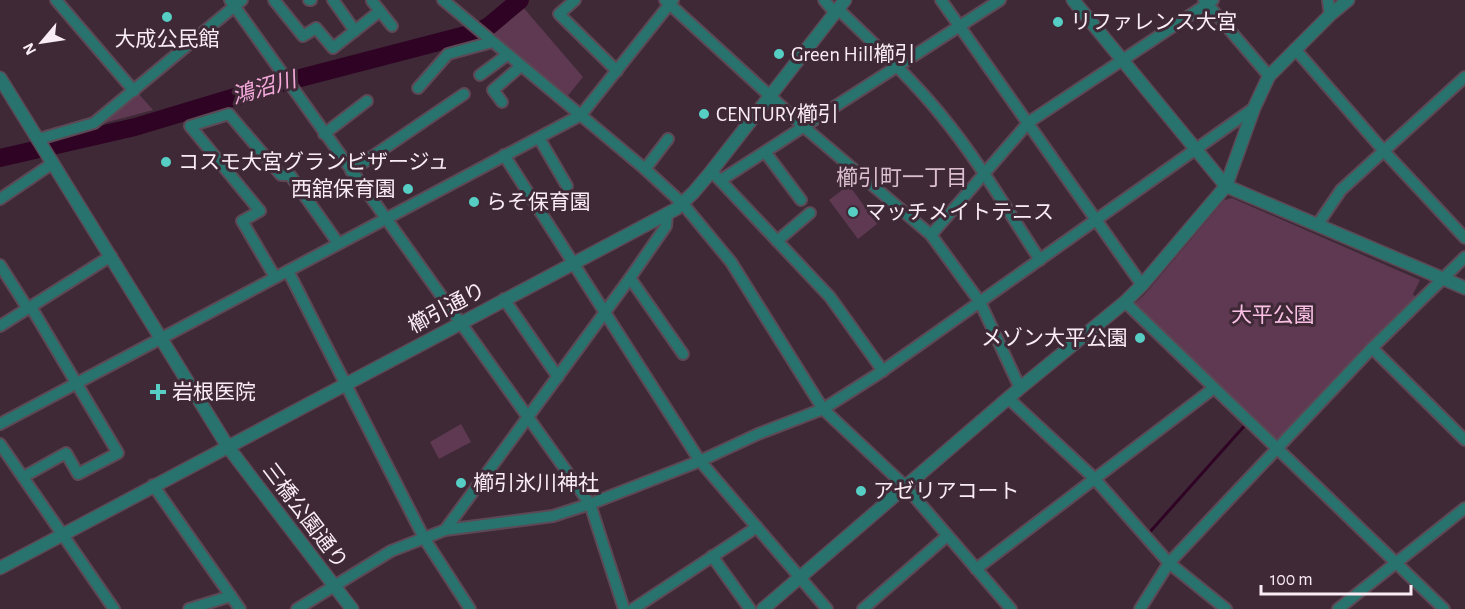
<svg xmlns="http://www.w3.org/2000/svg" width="1465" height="609" viewBox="0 0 1465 609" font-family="'Alegreya Sans','Noto Sans JP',sans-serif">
  <rect width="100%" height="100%" fill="#3f2937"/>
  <g fill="#5e3951">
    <path d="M 522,6 L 583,77 L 566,98 L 483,32 Z"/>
    <path d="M 137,92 L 153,110 L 93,126 Z"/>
    <path d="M 849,185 L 877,224 L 858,239 L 829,200 Z"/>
    <path d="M 1232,198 L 1420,280 L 1413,294 L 1416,298 L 1275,444 L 1133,305 L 1145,294 L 1224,200 Z"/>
    <path d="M 461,424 L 471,442 L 439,459 L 430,442 Z"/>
  </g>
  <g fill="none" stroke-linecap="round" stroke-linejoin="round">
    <path stroke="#2f0324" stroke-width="3" d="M 1149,533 L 1246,424"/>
    <path stroke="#2f0324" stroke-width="18" d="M 0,158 L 135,127 L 281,83 L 477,32 L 489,26 L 520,0"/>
    <defs>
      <g id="minor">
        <path d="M 56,0 L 134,91"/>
        <path d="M 230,0 L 590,504 L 624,609"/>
        <path d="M 274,0 L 303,36 L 316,28 L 333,48 L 380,11"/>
        <path d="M 309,0 L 311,0"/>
        <path d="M 333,0 L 355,31"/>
        <path d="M 443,0 L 645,169 L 683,204 L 731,262 L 823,409 L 905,486 L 1011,609"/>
        <path d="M 575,0 L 559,14 L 617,71"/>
        <path d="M 665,0 L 804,127 L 931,235 L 980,302 L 1020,388"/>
        <path d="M 824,0 L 835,13"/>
        <path d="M 941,0 L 1142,285"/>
        <path d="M 1204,0 L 1269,76"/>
        <path d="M 1328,0 L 1330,15"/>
        <path d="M 372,1 L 392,26"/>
        <path d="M 838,9 C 873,43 910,77 941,115 C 978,160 1008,211 1040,260"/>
        <path d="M 1295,49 L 1383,150 L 1465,238"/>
        <path d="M 480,75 L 507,55"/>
        <path d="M 418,88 L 448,54 L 492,42"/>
        <path d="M 502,102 L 493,90 L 521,66"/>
        <path d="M 324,134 L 367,101"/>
        <path d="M 539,138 L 567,186"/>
        <path d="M 39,139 L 94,123 L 242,0"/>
        <path d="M 765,152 L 801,200"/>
        <path d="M 504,155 L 700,461 L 827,609"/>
        <path d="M 645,169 L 668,139"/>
        <path d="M 351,171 L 464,94"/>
        <path d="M 716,176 L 830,297 L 883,371"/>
        <path d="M 721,180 L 1000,0"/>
        <path d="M 0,199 L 53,163"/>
        <path d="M 1318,224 L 1341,190 L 1465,77"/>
        <path d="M 931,235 L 1029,122 L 1213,0"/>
        <path d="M 777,241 L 810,213"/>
        <path d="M 0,265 L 28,309"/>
        <path d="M 288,271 L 424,538 L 470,609"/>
        <path d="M 275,277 L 242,221 L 260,211 L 190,126 L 229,114 L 281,175 L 290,175 L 338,243"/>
        <path d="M 630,278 L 683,354"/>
        <path d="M 504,299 L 558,377"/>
        <path d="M 1125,302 L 1444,609"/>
        <path d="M 0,326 L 111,256"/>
        <path d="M 1372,348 L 1465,440"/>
        <path d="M 1008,398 L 1094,478 L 1169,563 L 1226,609"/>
        <path d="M 0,424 L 581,115 L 673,0"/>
        <path d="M 0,444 L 114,609"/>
        <path d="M 23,477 L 66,453 L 78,474 L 118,453 L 31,307"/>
        <path d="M 153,485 L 240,609"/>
        <path d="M 445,530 L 630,278 L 666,226 L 667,214"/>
        <path d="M 712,556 L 750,609"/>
        <path d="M 976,569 L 1214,388"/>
        <path d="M 189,609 L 231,596"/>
        <path d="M 297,609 L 391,551 L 445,530 L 553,516 L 590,504 L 700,461 L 758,434 L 823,409 L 878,374 L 1254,108"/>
        <path d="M 633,609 L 757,527"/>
        <path d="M 863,609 L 947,536"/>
        <path d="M 1140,609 L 1169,563 L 1372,348 L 1465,257"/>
        <path d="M 1338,609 L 1465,508"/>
      </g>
      <g id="tertiary">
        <path d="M 1073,0 L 1226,186 L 1465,288"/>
        <path d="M 0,78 L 228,447 L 352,609"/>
        <path d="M 0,568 L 676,209 L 693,193 L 710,173 L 845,0"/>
        <path d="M 763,609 L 1020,388 L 1125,302 L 1142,285 L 1226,186 L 1254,108 L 1269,76 L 1330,15 L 1348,0"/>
      </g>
    </defs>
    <use href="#minor" stroke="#5d4855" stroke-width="14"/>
    <use href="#tertiary" stroke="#5d4855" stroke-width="15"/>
    <use href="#minor" stroke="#28736d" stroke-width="10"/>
    <use href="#tertiary" stroke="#28736d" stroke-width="12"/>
  </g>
  <g fill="#56cec3" stroke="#3f2937" stroke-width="2">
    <circle cx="167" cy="17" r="6"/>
    <circle cx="1058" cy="22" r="6"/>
    <circle cx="779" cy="54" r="6"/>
    <circle cx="704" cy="114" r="6"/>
    <circle cx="166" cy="162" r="6"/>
    <circle cx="408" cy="189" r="6"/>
    <circle cx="474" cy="202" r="6"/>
    <circle cx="853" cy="212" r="6"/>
    <circle cx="1140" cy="338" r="6"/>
    <path d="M155 383h6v6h6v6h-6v6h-6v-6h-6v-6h6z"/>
    <circle cx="461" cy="483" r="6"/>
    <circle cx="861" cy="491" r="6"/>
  </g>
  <g text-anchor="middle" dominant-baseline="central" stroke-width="6" stroke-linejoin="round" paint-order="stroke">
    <g font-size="21" fill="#faecf4" stroke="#3f2937" text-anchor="start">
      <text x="1070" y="22">リファレンス大宮</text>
      <text x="167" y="39" text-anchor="middle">大成公民館</text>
      <text x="791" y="54">Green Hill櫛引</text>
      <text x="716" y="114">CENTURY櫛引</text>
      <text x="178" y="162">コスモ大宮グランビザージュ</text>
      <text x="396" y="189" text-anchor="end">西舘保育園</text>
      <text x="486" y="202">らそ保育園</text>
      <text x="865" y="212">マッチメイトテニス</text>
      <text x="1128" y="338" text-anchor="end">メゾン大平公園</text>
      <text x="172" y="392">岩根医院</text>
      <text x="473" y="483">櫛引氷川神社</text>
      <text x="873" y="491">アゼリアコート</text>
    </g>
    <g font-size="21" fill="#faecf4" stroke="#3f2937">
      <text transform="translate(447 308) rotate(-28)">櫛引通り</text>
      <text transform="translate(305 516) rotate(53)">三橋公園通り</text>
    </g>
    <g font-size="21" fill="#f9c0e4" stroke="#3f2937">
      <text x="1273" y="315">大平公園</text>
    </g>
    <g font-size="22" font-style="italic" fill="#f5aadb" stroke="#3f2937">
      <text transform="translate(264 88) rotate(-16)">鴻沼川</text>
    </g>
    <g font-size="22" fill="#dbbfd0" stroke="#3f2937">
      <text x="902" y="178">櫛引町一丁目</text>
    </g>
  </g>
  <g transform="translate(42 42) rotate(241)" stroke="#3f2937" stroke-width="4.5" paint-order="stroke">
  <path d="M0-4.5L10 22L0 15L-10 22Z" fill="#faecf4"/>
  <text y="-9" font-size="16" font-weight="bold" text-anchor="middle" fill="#faecf4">N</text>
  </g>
  <path d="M1261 585v9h150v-9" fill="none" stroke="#faecf4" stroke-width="3"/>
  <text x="1270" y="585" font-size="18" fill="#faecf4" stroke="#3f2937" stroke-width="4.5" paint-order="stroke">100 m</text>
</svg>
